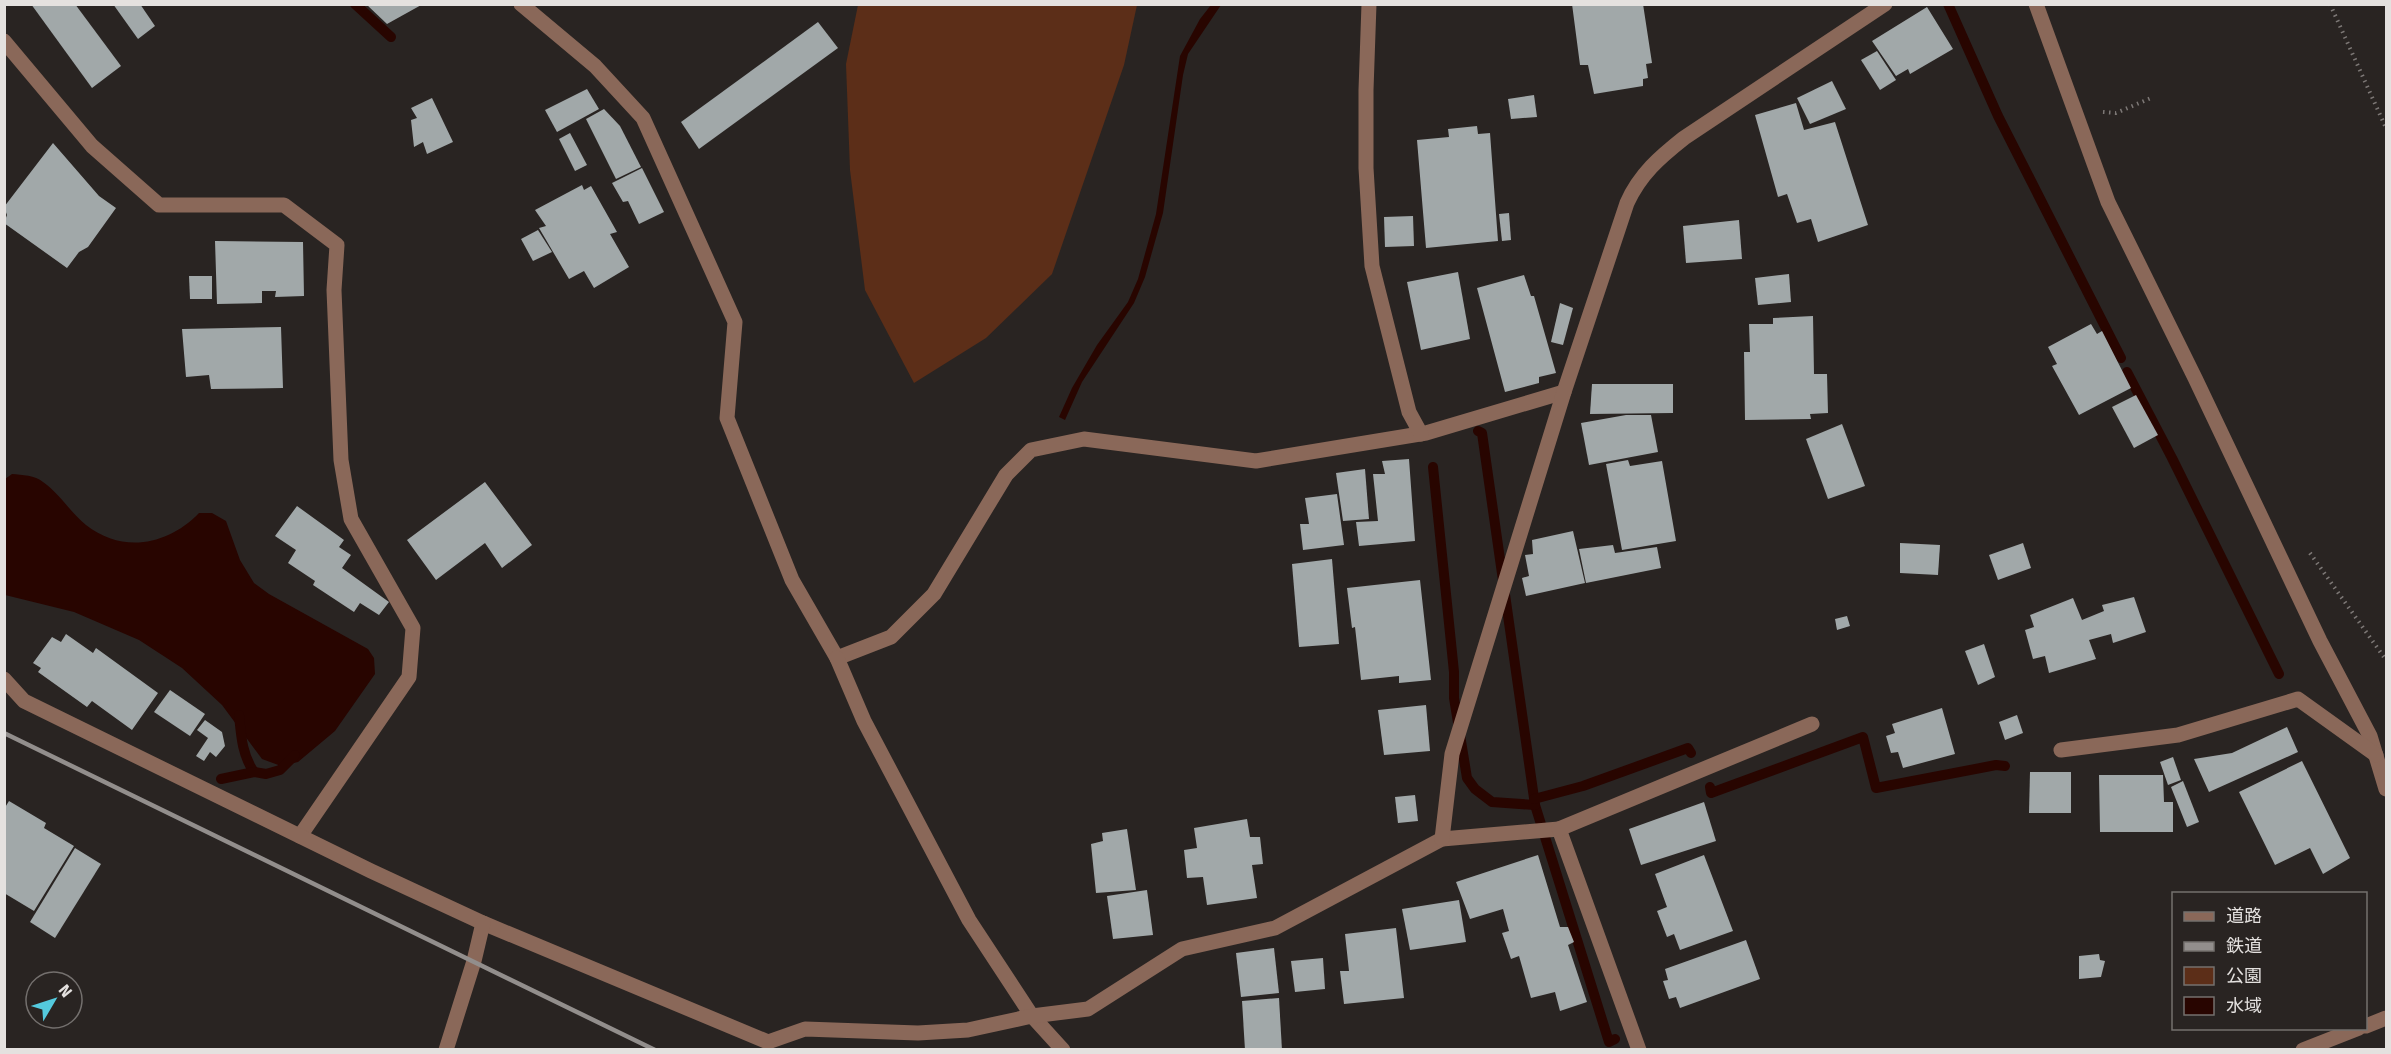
<svg xmlns="http://www.w3.org/2000/svg" width="2391" height="1054" viewBox="0 0 2391 1054" font-family="'Fira Sans','Noto Sans JP',sans-serif">
  <rect width="100%" height="100%" fill="#292422"/>
  <path fill="#5c2e18" d="M 858,5 L 1137,5 L 1124,65 L 1052,274 L 986,338 L 914,383 L 865,290 L 850,170 L 846,64 Z"/>
  <g fill="#280500">
    <path d="M 1211,5 L 1221,5 L 1188,54 L 1183,75 L 1163,213 L 1145,277 L 1134,303 L 1082,382 L 1065,420 L 1059,417 L 1072,388 L 1097,345 L 1128,302 L 1138,279 L 1156,214 L 1180,56 L 1200,19 Z"/>
    <path d="M 12,474 C 22,475 35,475 43,482 C 60,494 70,512 86,525 C 123,554 168,545 199,513 L 212,513 L 226,521 L 240,560 L 254,583 L 269,594 L 368,649 L 374,658 L 375,674 L 335,731 L 298,762 L 281,766 L 262,759 L 222,705 L 182,668 L 139,640 L 74,612 L 5,595 L 5,479 Z"/>
  </g>
  <g fill="none" stroke-linecap="round" stroke-linejoin="round">
    <g stroke="#280500" stroke-width="10">
      <path d="M 355,4 L 391,37"/>
      <path d="M 1948,4 L 1998,116 L 2121,358"/>
      <path d="M 2127,372 L 2172,458 L 2279,674"/>
      <path d="M 1478,431 L 1482,433 L 1535,805 L 1609,1042 L 1615,1039"/>
      <path d="M 1433,467 L 1454,672 L 1454,698 L 1467,778 L 1475,789 L 1492,802 L 1535,805"/>
      <path d="M 239,715 C 241,735 242,755 254,772"/>
      <path d="M 221,779 L 254,772 L 266,774 L 280,770 L 295,755"/>
      <path d="M 1710,787 L 1711,793 L 1863,737 L 1876,788 L 1996,765 L 2005,766"/>
      <path d="M 1534,799 L 1583,786 L 1688,748 L 1691,753"/>
    </g>
  </g>
  <g fill="#a1a8a9">
    <path d="M 31,4 L 75,4 L 121,66 L 92,88 Z"/>
    <path d="M 113,4 L 140,4 L 155,26 L 138,39 Z"/>
    <path d="M 366,4 L 423,4 L 387,24 Z"/>
    <path d="M 1572,4 L 1643,4 L 1652,63 L 1646,64 L 1648,78 L 1643,79 L 1643,86 L 1594,94 L 1588,65 L 1580,65 Z"/>
    <path d="M 1927,7 L 1953,49 L 1910,74 L 1908,69 L 1896,76 L 1872,41 Z"/>
    <path d="M 818,22 L 838,48 L 699,149 L 681,122 Z"/>
    <path d="M 1877,51 L 1896,80 L 1880,90 L 1861,60 Z"/>
    <path d="M 1832,81 L 1846,109 L 1810,124 L 1797,98 Z"/>
    <path d="M 587,89 L 599,109 L 557,132 L 545,110 Z"/>
    <path d="M 1534,95 L 1537,117 L 1511,119 L 1508,99 Z"/>
    <path d="M 432,98 L 453,142 L 427,154 L 423,142 L 414,147 L 411,120 L 417,118 L 411,108 Z"/>
    <path d="M 1796,103 L 1804,130 L 1835,122 L 1868,225 L 1818,242 L 1811,219 L 1797,223 L 1787,194 L 1778,197 L 1755,115 Z"/>
    <path d="M 604,109 L 620,126 L 641,167 L 616,179 L 586,119 Z"/>
    <path d="M 1477,126 L 1478,134 L 1490,133 L 1498,241 L 1426,248 L 1417,140 L 1449,137 L 1448,129 Z"/>
    <path d="M 570,133 L 587,165 L 575,171 L 559,139 Z"/>
    <path d="M 53,143 L 99,196 L 116,208 L 88,247 L 79,252 L 67,268 L 4,223 L 7,215 L 4,207 Z"/>
    <path d="M 642,168 L 664,212 L 639,224 L 628,201 L 623,202 L 612,183 Z"/>
    <path d="M 582,185 L 584,190 L 591,186 L 617,232 L 610,234 L 629,267 L 594,288 L 584,271 L 569,279 L 539,228 L 546,226 L 535,210 Z"/>
    <path d="M 1509,213 L 1511,240 L 1502,241 L 1499,214 Z"/>
    <path d="M 1413,216 L 1414,246 L 1385,247 L 1384,217 Z"/>
    <path d="M 1739,220 L 1742,259 L 1686,263 L 1683,226 Z"/>
    <path d="M 538,230 L 552,252 L 533,261 L 521,239 Z"/>
    <path d="M 215,241 L 303,242 L 304,296 L 275,297 L 276,291 L 262,291 L 262,303 L 217,304 Z"/>
    <path d="M 1458,272 L 1470,339 L 1421,350 L 1407,282 Z"/>
    <path d="M 1789,274 L 1791,302 L 1758,305 L 1755,278 Z"/>
    <path d="M 1524,275 L 1531,296 L 1534,296 L 1556,373 L 1539,377 L 1539,383 L 1505,392 L 1477,288 Z"/>
    <path d="M 189,276 L 212,276 L 212,299 L 190,299 Z"/>
    <path d="M 1560,303 L 1573,308 L 1563,345 L 1551,342 Z"/>
    <path d="M 1813,316 L 1814,374 L 1827,374 L 1828,413 L 1810,414 L 1811,419 L 1745,420 L 1744,352 L 1750,352 L 1749,324 L 1773,324 L 1773,318 Z"/>
    <path d="M 2091,324 L 2097,334 L 2102,331 L 2131,388 L 2079,415 L 2052,366 L 2057,364 L 2048,347 Z"/>
    <path d="M 281,327 L 283,388 L 211,389 L 209,375 L 186,377 L 182,329 Z"/>
    <path d="M 1592,384 L 1673,384 L 1673,413 L 1590,414 Z"/>
    <path d="M 2136,395 L 2158,435 L 2134,448 L 2112,407 Z"/>
    <path d="M 1626,415 L 1651,415 L 1658,452 L 1589,465 L 1581,423 Z"/>
    <path d="M 1842,424 L 1865,486 L 1828,499 L 1806,439 Z"/>
    <path d="M 1409,459 L 1415,541 L 1359,546 L 1356,522 L 1378,521 L 1373,474 L 1385,474 L 1382,461 Z"/>
    <path d="M 1628,460 L 1630,466 L 1662,461 L 1676,541 L 1622,550 L 1606,464 Z"/>
    <path d="M 1365,469 L 1369,519 L 1343,521 L 1336,473 Z"/>
    <path d="M 485,482 L 532,545 L 502,568 L 485,543 L 436,580 L 407,540 Z"/>
    <path d="M 1337,494 L 1344,545 L 1303,550 L 1300,524 L 1309,524 L 1305,498 Z"/>
    <path d="M 297,506 L 344,540 L 339,547 L 351,555 L 342,568 L 389,602 L 379,615 L 360,603 L 354,612 L 313,585 L 315,581 L 288,563 L 296,550 L 275,536 Z"/>
    <path d="M 1573,531 L 1585,583 L 1526,596 L 1522,578 L 1529,576 L 1525,555 L 1533,554 L 1532,540 Z"/>
    <path d="M 1900,543 L 1940,545 L 1938,575 L 1900,573 Z"/>
    <path d="M 2023,543 L 2031,568 L 1998,580 L 1989,555 Z"/>
    <path d="M 1613,545 L 1615,553 L 1657,547 L 1661,568 L 1586,583 L 1579,549 Z"/>
    <path d="M 1332,559 L 1339,644 L 1299,647 L 1292,564 Z"/>
    <path d="M 1420,580 L 1431,680 L 1399,683 L 1399,676 L 1361,680 L 1355,627 L 1352,628 L 1347,588 Z"/>
    <path d="M 2134,597 L 2146,632 L 2113,643 L 2111,634 L 2089,640 L 2096,659 L 2049,673 L 2045,656 L 2033,659 L 2025,630 L 2034,627 L 2030,615 L 2073,598 L 2082,620 L 2104,611 L 2102,605 Z"/>
    <path d="M 1847,616 L 1850,626 L 1837,630 L 1835,619 Z"/>
    <path d="M 66,634 L 93,653 L 96,648 L 158,693 L 132,730 L 92,701 L 87,707 L 38,672 L 41,668 L 33,663 L 52,637 L 61,642 Z"/>
    <path d="M 1984,644 L 1995,677 L 1978,685 L 1965,651 Z"/>
    <path d="M 170,690 L 205,714 L 190,736 L 154,712 Z"/>
    <path d="M 1426,705 L 1430,751 L 1384,755 L 1378,710 Z"/>
    <path d="M 1942,708 L 1955,754 L 1903,768 L 1898,752 L 1891,753 L 1886,736 L 1895,733 L 1892,724 Z"/>
    <path d="M 2017,715 L 2023,733 L 2005,740 L 1999,722 Z"/>
    <path d="M 205,720 L 222,732 L 225,746 L 216,757 L 210,752 L 204,761 L 196,756 L 208,738 L 197,730 Z"/>
    <path d="M 2287,727 L 2298,752 L 2209,792 L 2194,759 L 2232,753 Z"/>
    <path d="M 2173,757 L 2181,780 L 2168,785 L 2160,762 Z"/>
    <path d="M 2302,761 L 2350,858 L 2323,874 L 2310,848 L 2275,865 L 2239,792 Z"/>
    <path d="M 2030,772 L 2071,772 L 2071,813 L 2029,813 Z"/>
    <path d="M 2099,775 L 2163,775 L 2164,802 L 2173,802 L 2173,832 L 2100,832 Z"/>
    <path d="M 2183,781 L 2199,822 L 2187,827 L 2171,787 Z"/>
    <path d="M 1415,795 L 1418,821 L 1398,823 L 1395,797 Z"/>
    <path d="M 9,801 L 46,823 L 44,828 L 74,846 L 34,911 L 4,893 L 4,809 Z"/>
    <path d="M 1704,802 L 1716,841 L 1641,865 L 1629,829 Z"/>
    <path d="M 1247,819 L 1250,837 L 1260,837 L 1263,864 L 1252,865 L 1257,898 L 1207,905 L 1203,877 L 1187,878 L 1184,850 L 1197,848 L 1194,828 Z"/>
    <path d="M 1127,829 L 1136,890 L 1096,893 L 1091,844 L 1103,841 L 1102,833 Z"/>
    <path d="M 75,848 L 101,864 L 55,938 L 30,922 Z"/>
    <path d="M 1538,855 L 1560,927 L 1568,927 L 1574,942 L 1568,945 L 1587,1002 L 1560,1011 L 1555,992 L 1531,998 L 1519,956 L 1511,959 L 1502,933 L 1509,931 L 1503,909 L 1470,919 L 1456,882 Z"/>
    <path d="M 1704,855 L 1733,931 L 1680,950 L 1674,934 L 1667,937 L 1657,911 L 1667,907 L 1655,874 Z"/>
    <path d="M 1147,890 L 1153,935 L 1113,939 L 1107,896 Z"/>
    <path d="M 1459,900 L 1466,942 L 1410,950 L 1402,909 Z"/>
    <path d="M 1396,928 L 1404,998 L 1344,1004 L 1340,971 L 1349,971 L 1345,934 Z"/>
    <path d="M 1746,940 L 1760,979 L 1680,1008 L 1676,997 L 1669,999 L 1663,981 L 1668,980 L 1665,969 Z"/>
    <path d="M 1274,948 L 1279,993 L 1241,997 L 1236,953 Z"/>
    <path d="M 2099,954 L 2100,960 L 2105,961 L 2101,977 L 2079,979 L 2079,956 Z"/>
    <path d="M 1323,958 L 1325,989 L 1295,992 L 1291,961 Z"/>
    <path d="M 1279,998 L 1282,1050 L 1245,1050 L 1242,1001 Z"/>
  </g>
  <g fill="none" stroke-linecap="round" stroke-linejoin="round">
    <g stroke="#7d7876" stroke-width="4" stroke-dasharray="1.5 4.5" stroke-linecap="butt">
      <path d="M 2330,4 L 2386,128"/>
      <path d="M 2103,112 L 2116,113 L 2151,98"/>
      <path d="M 2310,553 L 2386,660"/>
    </g>
    <g stroke="#8a6859" stroke-width="15">
      <path d="M 521,4 L 595,66 L 643,118 L 735,322 L 727,418 L 792,580 L 837,658 L 891,637 L 934,594 L 1006,475 L 1031,450 L 1084,439 L 1256,461 L 1426,433 L 1564,392"/>
      <path d="M 1369,4 L 1366,90 L 1366,168 L 1372,266 L 1409,412 L 1421,434"/>
      <path d="M 2036,4 L 2108,202 L 2195,378 L 2320,641 L 2370,736 L 2386,789"/>
      <path d="M 4,41 L 92,146 L 159,205 L 284,205 L 337,245 L 334,290 L 341,460 L 351,519 L 413,628 L 409,677 L 300,836"/>
      <path d="M 837,658 L 864,721 L 969,920 L 1032,1016 L 1063,1050"/>
      <path d="M 4,679 L 24,701 L 371,871 L 483,923 L 768,1042 L 805,1029 L 918,1033 L 968,1030 L 1032,1016 L 1088,1009 L 1182,949 L 1275,928 L 1442,839 L 1559,829 L 1639,1050"/>
      <path d="M 2061,750 L 2178,735 L 2298,699 L 2376,755"/>
      <path d="M 1559,829 L 1812,724"/>
      <path d="M 1442,839 L 1452,754 L 1564,392 L 1627,203 C 1640,174 1660,157 1684,138 L 1885,4"/>
      <path d="M 2366,1026 L 2386,1018"/>
      <path d="M 446,1050 L 474,961 L 483,923"/>
      <path d="M 2303,1050 L 2359,1028"/>
    </g>
    <path stroke="#928e8c" stroke-width="4.5" d="M 4,733 L 655,1050"/>
  </g>
  <rect width="2391" height="1054" fill="none" stroke="#e4e1df" stroke-width="12"/>
  <rect x="2172" y="892" width="195" height="138" fill="#292422" stroke="#74706e" stroke-width="1.5"/>
  <rect x="2184" y="912" width="30" height="9" fill="#8a6859" stroke="#74706e" stroke-width="1.5"/>
  <text x="2226" y="922" font-size="18" fill="#e4e1df">道路</text>
  <rect x="2184" y="942" width="30" height="9" fill="#928e8c" stroke="#74706e" stroke-width="1.5"/>
  <text x="2226" y="952" font-size="18" fill="#e4e1df">鉄道</text>
  <rect x="2184" y="967" width="30" height="18" fill="#5c2e18" stroke="#74706e" stroke-width="1.5"/>
  <text x="2226" y="982" font-size="18" fill="#e4e1df">公園</text>
  <rect x="2184" y="997" width="30" height="18" fill="#280500" stroke="#74706e" stroke-width="1.5"/>
  <text x="2226" y="1012" font-size="18" fill="#e4e1df">水域</text>
  <g transform="translate(54 1000) rotate(51)"><circle r="28" fill="#292422" stroke="#74706e" stroke-width="1.5"/>
  <path d="M0-4.5L10 22L0 15L-10 22Z" fill="#54cade"/>
  <text y="-9" font-size="16" font-weight="bold" text-anchor="middle" fill="#e4e1df">N</text>
  </g>
</svg>
